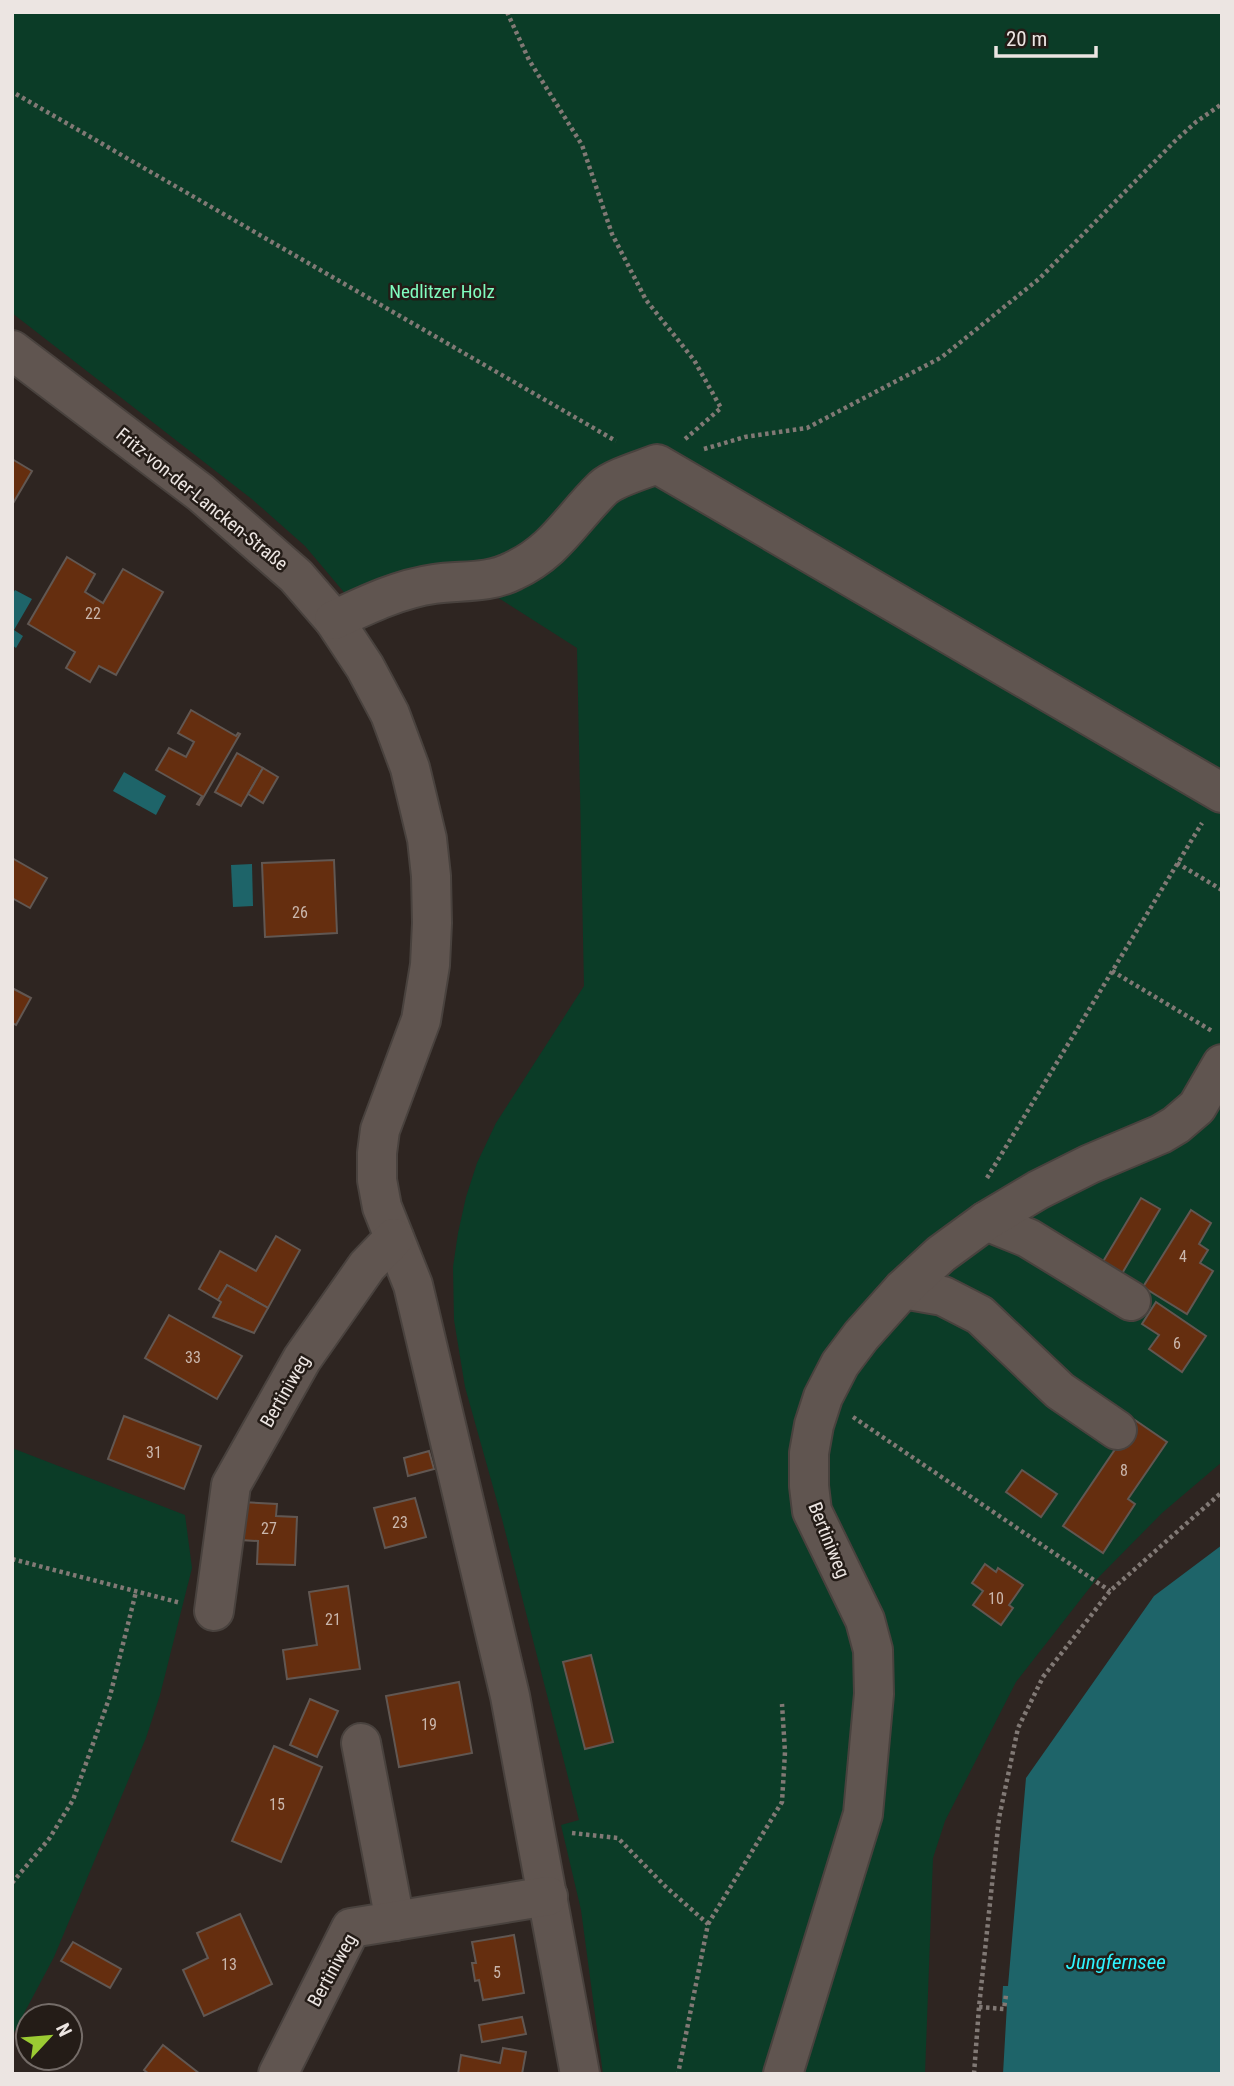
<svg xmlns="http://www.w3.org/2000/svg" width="1234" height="2086" viewBox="0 0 1234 2086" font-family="'Roboto Condensed',sans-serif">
  <rect width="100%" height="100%" fill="#2e2521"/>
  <g fill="#0b3c27">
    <path d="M 12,12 L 1222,12 L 1222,1462 L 1162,1513 L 1095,1581 L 1016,1682 L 945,1821 L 933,1858 L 925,2074 L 603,2074 L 581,1910 L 561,1825 L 579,1820 L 502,1519 L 465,1387 L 454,1320 L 453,1267 L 458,1233 L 466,1197 L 477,1163 L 496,1123 L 584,986 L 577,648 L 455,570 L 348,597 L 305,546 L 253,500 L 12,313 Z"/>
    <path d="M 12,1448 L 185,1515 L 192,1568 L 160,1695 L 146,1738 L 54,1957 L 12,2036 Z"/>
  </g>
  <g fill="#1e6469">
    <path d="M 15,590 L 32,599 L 14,630 L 23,636 L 16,648 L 12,645 L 12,595 Z"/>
    <path d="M 124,772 L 166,796 L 156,815 L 113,791 Z"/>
    <path d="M 252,864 L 253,906 L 233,907 L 231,865 Z"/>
    <path d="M 1222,1545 L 1222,2074 L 1003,2074 L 1007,2004 L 1002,2003 L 1003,1986 L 1008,1986 L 1026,1778 L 1154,1596 Z"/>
  </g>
  <g fill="#652e0f" stroke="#615752" stroke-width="2">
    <path d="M 12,459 L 32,471 L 12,505 Z"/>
    <path d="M 67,557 L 95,574 L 85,592 L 103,603 L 123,569 L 163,592 L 116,675 L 99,666 L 90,682 L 66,668 L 75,652 L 28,624 Z"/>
    <path d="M 191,710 L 236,736 L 238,733 L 240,734 L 199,805 L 197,804 L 202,796 L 156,770 L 169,748 L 186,757 L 194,742 L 178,733 Z"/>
    <path d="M 237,753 L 263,768 L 241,806 L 215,792 Z"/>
    <path d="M 263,768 L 278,777 L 263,803 L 248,794 Z"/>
    <path d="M 12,858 L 47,878 L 30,908 L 12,898 Z"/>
    <path d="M 334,860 L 337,933 L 265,937 L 262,863 Z"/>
    <path d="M 12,988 L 31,998 L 16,1025 L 12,1023 Z"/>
    <path d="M 1141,1198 L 1160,1209 L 1120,1277 L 1101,1265 Z"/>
    <path d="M 1191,1210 L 1211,1223 L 1199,1244 L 1208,1250 L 1200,1263 L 1213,1271 L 1187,1314 L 1143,1287 Z"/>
    <path d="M 276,1236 L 300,1250 L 268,1308 L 227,1285 L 218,1300 L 199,1289 L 220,1251 L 256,1271 Z"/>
    <path d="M 227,1285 L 268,1308 L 254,1333 L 213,1317 L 221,1302 L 218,1300 Z"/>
    <path d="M 1156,1302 L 1206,1336 L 1182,1372 L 1149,1349 L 1159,1335 L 1142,1324 Z"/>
    <path d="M 169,1315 L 242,1356 L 217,1399 L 145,1358 Z"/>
    <path d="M 124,1416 L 201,1446 L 184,1489 L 108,1459 Z"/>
    <path d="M 1135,1420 L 1167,1442 L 1128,1499 L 1135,1504 L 1103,1553 L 1063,1526 Z"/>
    <path d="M 429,1451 L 434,1469 L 408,1476 L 404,1458 Z"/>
    <path d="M 1022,1470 L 1057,1494 L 1041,1517 L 1006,1492 Z"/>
    <path d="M 415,1498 L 426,1537 L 385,1548 L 374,1508 Z"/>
    <path d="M 242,1502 L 277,1504 L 276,1516 L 297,1517 L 295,1565 L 257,1564 L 258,1541 L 240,1540 Z"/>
    <path d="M 985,1564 L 996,1572 L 998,1568 L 1023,1585 L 1009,1605 L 1013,1608 L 1001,1625 L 973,1605 L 983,1591 L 972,1583 Z"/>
    <path d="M 348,1586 L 360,1669 L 287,1679 L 283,1650 L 317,1645 L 309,1592 Z"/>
    <path d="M 591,1655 L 613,1742 L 585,1749 L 563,1662 Z"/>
    <path d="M 459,1682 L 472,1753 L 399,1767 L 386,1696 Z"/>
    <path d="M 310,1699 L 338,1711 L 317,1757 L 290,1745 Z"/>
    <path d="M 274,1746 L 322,1767 L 281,1862 L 232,1841 Z"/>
    <path d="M 240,1914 L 272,1984 L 204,2016 L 183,1970 L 208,1958 L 197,1933 Z"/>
    <path d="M 514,1935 L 524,1993 L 483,2000 L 479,1980 L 475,1981 L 472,1963 L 476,1963 L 472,1942 Z"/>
    <path d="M 73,1942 L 121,1969 L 110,1988 L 61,1961 Z"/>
    <path d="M 522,2017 L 526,2034 L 482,2042 L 479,2025 Z"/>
    <path d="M 163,2045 L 200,2074 L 149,2074 L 144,2070 Z"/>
    <path d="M 503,2048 L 526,2052 L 522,2074 L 458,2074 L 461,2055 L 500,2063 Z"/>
  </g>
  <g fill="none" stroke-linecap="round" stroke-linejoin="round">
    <defs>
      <g id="minor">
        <path d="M 12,350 L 201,493 L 296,576 L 334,620 L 365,667 L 390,714 L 410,768 L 427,839 L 431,876 L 432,923 L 430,965 L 421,1020 L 380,1130 L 377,1153 L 377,1180 L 382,1207 L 413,1285 L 510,1696 L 580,2074"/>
        <path d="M 334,620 C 366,605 399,589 434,584 C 461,580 488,584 513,571 C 556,551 571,519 603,488 C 614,478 642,470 657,464 L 1222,793"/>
        <path d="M 986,1221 L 1028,1238 L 1131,1301"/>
        <path d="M 903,1289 L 943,1296 L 980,1315 L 1060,1391 L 1117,1430"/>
        <path d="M 214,1611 L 231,1485 L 302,1359 L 367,1266 L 394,1238"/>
        <path d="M 361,1743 L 395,1921"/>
        <path d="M 278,2074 L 351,1928 L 548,1896"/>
        <path d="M 783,2074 L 863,1814 L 874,1694 L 873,1650 L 865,1620 L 812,1511 L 809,1486 L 809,1453 L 814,1425 L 823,1397 L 840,1364 L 861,1336 L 903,1289 L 941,1254 L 986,1221 L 1038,1190 L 1090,1164 L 1161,1134 L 1176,1125 L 1197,1107 L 1222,1064"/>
      </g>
    </defs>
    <use href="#minor" stroke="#49423e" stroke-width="42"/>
    <g stroke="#817975" stroke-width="4.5" stroke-dasharray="3.5 3.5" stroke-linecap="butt">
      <path d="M 507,12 L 529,60 L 582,145 L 612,234 L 646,300 L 694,360 L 721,408 L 684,440"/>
      <path d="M 16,94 L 616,441"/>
      <path d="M 704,449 L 745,437 L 807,428 L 942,357 L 1040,278 L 1175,141 L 1196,122 L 1222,104"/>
      <path d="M 1177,863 L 1222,890"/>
      <path d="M 1112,971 L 1212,1031"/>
      <path d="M 987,1178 L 1202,823"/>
      <path d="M 853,1417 L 1110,1591"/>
      <path d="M 12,1559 L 181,1603"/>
      <path d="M 572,1833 L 618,1838 L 666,1887 L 708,1924 L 678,2074"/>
      <path d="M 12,1883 L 49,1839 L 73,1800 L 110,1696 L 136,1592"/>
      <path d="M 708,1924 L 782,1802 L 785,1752 L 782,1704"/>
      <path d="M 979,2007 L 1004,2009 L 1006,1995"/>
      <path d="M 974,2074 L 979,2007 L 999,1818 L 1018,1728 L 1043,1677 L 1110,1591 L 1222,1492"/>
    </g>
    <use href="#minor" stroke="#605550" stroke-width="38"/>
  </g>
  <g text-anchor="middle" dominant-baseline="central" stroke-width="5" stroke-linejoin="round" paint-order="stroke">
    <g font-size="16" fill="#cab7ad">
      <text x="93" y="613">22</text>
      <text x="300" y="912">26</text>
      <text x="1183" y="1256">4</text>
      <text x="1177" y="1343">6</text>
      <text x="193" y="1357">33</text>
      <text x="154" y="1452">31</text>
      <text x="1124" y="1470">8</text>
      <text x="400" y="1522">23</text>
      <text x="269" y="1528">27</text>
      <text x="996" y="1598">10</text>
      <text x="333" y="1619">21</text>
      <text x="429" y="1724">19</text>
      <text x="277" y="1804">15</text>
      <text x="229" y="1964">13</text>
      <text x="497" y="1972">5</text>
    </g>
    <g font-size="19" fill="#80fdbf" stroke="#241c17">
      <text x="442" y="291">Nedlitzer Holz</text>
    </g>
    <g font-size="19" fill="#ece5e2" stroke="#241c17">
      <text transform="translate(202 499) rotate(39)">Fritz-von-der-Lancken-Straße</text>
      <text transform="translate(285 1391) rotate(-60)">Bertiniweg</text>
      <text transform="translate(829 1540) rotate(68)">Bertiniweg</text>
      <text transform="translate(332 1970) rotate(-61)">Bertiniweg</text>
    </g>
    <g font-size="21" font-style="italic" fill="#2ef3fe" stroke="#241c17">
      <text x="1116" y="1962">Jungfernsee</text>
    </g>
  </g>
  <rect width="1234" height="2086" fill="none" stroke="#ece5e2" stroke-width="28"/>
  <g transform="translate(49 2037) rotate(64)"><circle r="33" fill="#241c17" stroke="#746c68" stroke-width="2"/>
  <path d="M0-5L12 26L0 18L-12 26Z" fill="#9bcb33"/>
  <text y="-10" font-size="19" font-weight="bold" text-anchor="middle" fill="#ece5e2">N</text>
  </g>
  <path d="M996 46v10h100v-10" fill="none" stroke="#ece5e2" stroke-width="3.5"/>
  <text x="1006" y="46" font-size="21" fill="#ece5e2" stroke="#241c17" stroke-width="5" paint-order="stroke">20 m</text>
</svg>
